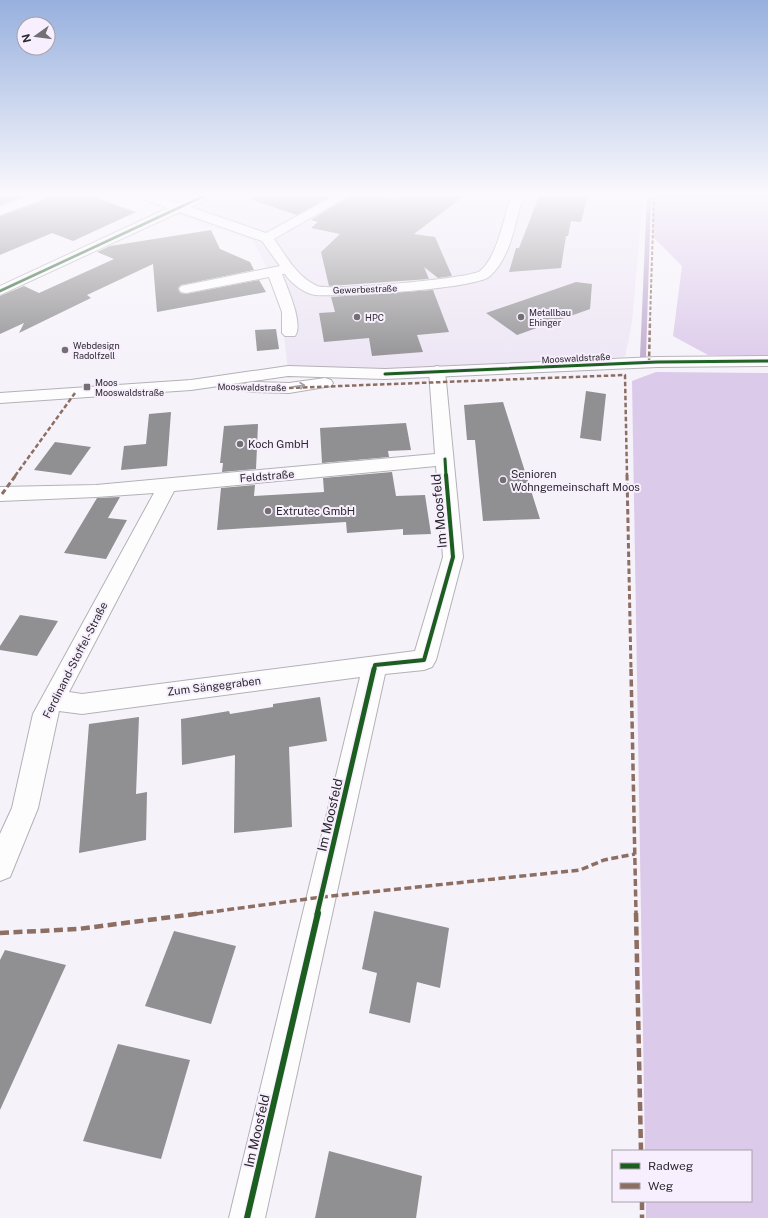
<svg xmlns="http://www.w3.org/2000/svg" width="768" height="1218" viewBox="0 0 768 1218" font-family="'Public Sans',sans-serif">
  <rect width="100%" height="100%" fill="#f6f2fa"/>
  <path fill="#ede5f4" d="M 204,196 L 643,196 L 632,322 L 625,357 L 355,370 L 288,371 L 279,291 L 253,241 L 170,213 Z"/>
  <g fill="#dccaea">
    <path d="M 652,196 L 768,196 L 768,356 L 708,355 L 673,336 L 682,266 L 653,237 Z"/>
    <path d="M 656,372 L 768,373 L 768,1218 L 646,1218 L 646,1201 L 751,1201 L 751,1151 L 645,1151 L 632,381 Z"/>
  </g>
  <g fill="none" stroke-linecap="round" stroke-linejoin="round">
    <path fill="#bfabcf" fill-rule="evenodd" d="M 647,196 L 651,196 L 646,357 L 643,359 L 640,357 Z"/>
  </g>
  <g fill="#908f91">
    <path d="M 0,196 L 25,196 L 0,205 Z"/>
    <path d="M 47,196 L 91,196 L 136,212 L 73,241 L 52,233 L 0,255 L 0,216 L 45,200 Z"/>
    <path d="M 253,196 L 331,196 L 297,215 L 252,200 Z"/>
    <path d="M 350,196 L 379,196 L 399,200 L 404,196 L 464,196 L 414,234 L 435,237 L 452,276 L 438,278 L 424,267 L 429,279 L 329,286 L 321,252 L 340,234 L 311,228 L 318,222 L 311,220 Z"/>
    <path d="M 539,196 L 588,196 L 581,222 L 571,221 L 568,236 L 566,236 L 561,268 L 509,272 L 516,248 L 519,248 Z"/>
    <path d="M 211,230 L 220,249 L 250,262 L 254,270 L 181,285 L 178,288 L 180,293 L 186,294 L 259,280 L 266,292 L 157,312 L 153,264 L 87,295 L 91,298 L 19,333 L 24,323 L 0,334 L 0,296 L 24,286 L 39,293 L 114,259 L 97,252 L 110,246 Z"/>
    <path d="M 576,282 L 592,284 L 590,309 L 517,335 L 486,313 Z"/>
    <path d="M 433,290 L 449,332 L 417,335 L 423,352 L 372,356 L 369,338 L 324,342 L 319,313 L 335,312 L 331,297 Z"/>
    <path d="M 276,329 L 279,349 L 257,351 L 255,330 Z"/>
    <path d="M 586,391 L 606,394 L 601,441 L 580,438 Z"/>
    <path d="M 503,402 L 540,519 L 483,521 L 475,440 L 467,440 L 464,405 Z"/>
    <path d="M 171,412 L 167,466 L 121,470 L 124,446 L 146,444 L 149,414 Z"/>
    <path d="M 406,423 L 411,450 L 388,451 L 389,457 L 322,463 L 320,428 Z"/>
    <path d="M 258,424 L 256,469 L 222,472 L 223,463 L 220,463 L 224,426 Z"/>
    <path d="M 55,442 L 91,447 L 71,475 L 34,470 Z"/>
    <path d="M 392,472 L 396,496 L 425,495 L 431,534 L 403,535 L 403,529 L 347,533 L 346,522 L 217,530 L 221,488 L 255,485 L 254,496 L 324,492 L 323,478 Z"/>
    <path d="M 120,497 L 108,518 L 127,520 L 106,559 L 64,553 L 97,498 Z"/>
    <path d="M 20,615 L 58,621 L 37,656 L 0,650 L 0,646 Z"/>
    <path d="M 320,697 L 327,741 L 289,747 L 292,827 L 234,833 L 235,755 L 182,765 L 181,719 L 229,711 L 230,714 L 273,707 L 273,704 Z"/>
    <path d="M 139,717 L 136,794 L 147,792 L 146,840 L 79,853 L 89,724 Z"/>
    <path d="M 374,911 L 449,928 L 440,988 L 417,982 L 410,1023 L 369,1013 L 377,973 L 362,969 Z"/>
    <path d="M 174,931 L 236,946 L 211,1024 L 145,1006 Z"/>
    <path d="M 5,950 L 66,965 L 0,1110 L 0,960 Z"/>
    <path d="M 118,1044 L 190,1060 L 161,1159 L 83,1141 Z"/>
    <path d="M 329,1151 L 422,1176 L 416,1218 L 315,1218 Z"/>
  </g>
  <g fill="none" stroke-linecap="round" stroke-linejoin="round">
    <defs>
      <g id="street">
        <path d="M 29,196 L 46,196 L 44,199 L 0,215 L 0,207 Z"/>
        <path d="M 140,196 L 158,196 L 266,233 L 334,196 L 349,196 L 274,239 C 287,257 296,276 317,286 C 328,291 470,279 480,271 C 497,258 504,217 511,196 L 523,196 C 515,223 511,257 490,276 C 477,289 339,297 316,295 C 304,294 291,283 285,274 L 282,274 C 287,288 304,323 295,336 L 285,336 L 282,333 L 282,312 L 269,277 L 186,293 L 181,292 L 179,289 L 181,286 L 186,285 L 280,266 L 262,241 L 142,199 Z"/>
        <path d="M 437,366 L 443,368 L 445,371 L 463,557 L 436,660 L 432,667 L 424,670 L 385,674 L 265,1218 L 229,1218 L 360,677 L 82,714 L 59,711 L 38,808 L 10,877 L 0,881 L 0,834 L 12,808 L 33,714 L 154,493 L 96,497 L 0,501 L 0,487 L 96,485 L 435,454 L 429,371 L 431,368 ZM 436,466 L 443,557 L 415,651 L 82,694 L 69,692 L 174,491 Z"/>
      </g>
      <g id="secondary">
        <path d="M 194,196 L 210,196 L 208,199 L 0,295 L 0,286 Z"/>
        <path d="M 768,356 L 768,366 L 657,367 L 385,379 L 288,376 L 191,390 L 0,403 L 0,393 L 191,380 L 288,366 L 385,369 L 657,357 Z"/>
        <path d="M 325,378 L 331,380 L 333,383 L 331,386 L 289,393 L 252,392 L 246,391 L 244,387 L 246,383 L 252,382 L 289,383 Z"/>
      </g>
    </defs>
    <use href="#street" stroke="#b3b1b6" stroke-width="2"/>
    <use href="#secondary" stroke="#b3b1b6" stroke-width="2"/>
    <use href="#street" fill="#fefdfe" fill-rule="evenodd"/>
    <use href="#secondary" fill="#fefdfe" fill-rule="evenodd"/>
    <path stroke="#8d6e63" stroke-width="2" stroke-dasharray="3.5 2" stroke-linecap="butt" d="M 650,321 L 654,196"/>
    <g stroke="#8d6e63" stroke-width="2.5" stroke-dasharray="4.5 2.5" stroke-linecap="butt">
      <path d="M 649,363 L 650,320"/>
      <path d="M 289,388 L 625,375 L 627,476"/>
      <path d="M 15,476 L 75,393"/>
    </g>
    <g stroke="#8d6e63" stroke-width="3" stroke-dasharray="5.5 3" stroke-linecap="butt">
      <path d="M 627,475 L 631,670"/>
      <path d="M 2,494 L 16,475"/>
    </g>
    <g stroke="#8d6e63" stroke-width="3.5" stroke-dasharray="7 3.5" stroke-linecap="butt">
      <path d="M 631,669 L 636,914"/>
      <path d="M 196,914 L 322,897 L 580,870 L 604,860 L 635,854"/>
    </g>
    <g stroke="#8d6e63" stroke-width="4.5" stroke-dasharray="9 4.5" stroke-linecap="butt">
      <path d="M 636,913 L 641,1151"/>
      <path d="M 0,933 L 78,929 L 203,913"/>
      <path d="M 642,1201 L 642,1218"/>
    </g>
    <defs>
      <path id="cycleway-far4" d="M 0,291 L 204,196"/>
      <g id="cycleway-far3">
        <path d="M 385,374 L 657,362 L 768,361"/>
        <path d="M 445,459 L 446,476"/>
      </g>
      <path id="cycleway-far2" d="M 374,670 L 375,665 L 424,660 L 453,557 L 446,475"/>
      <path id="cycleway-far1" d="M 317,914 L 374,669"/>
      <path id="cycleway" d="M 247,1218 L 318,913"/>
    </defs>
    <use href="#cycleway-far4" stroke="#f7effd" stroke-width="4"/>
    <use href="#cycleway-far3" stroke="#f7effd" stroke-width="5"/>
    <use href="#cycleway-far2" stroke="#f7effd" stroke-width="6"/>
    <use href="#cycleway-far1" stroke="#f7effd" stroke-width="8"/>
    <use href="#cycleway" stroke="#f7effd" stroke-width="8"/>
    <use href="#cycleway-far4" stroke="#1b5e20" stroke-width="2.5"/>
    <use href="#cycleway-far3" stroke="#1b5e20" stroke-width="3"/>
    <use href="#cycleway-far2" stroke="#1b5e20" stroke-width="4"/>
    <use href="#cycleway-far1" stroke="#1b5e20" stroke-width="5"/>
    <use href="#cycleway" stroke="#1b5e20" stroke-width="6"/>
  </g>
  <defs><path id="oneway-shaft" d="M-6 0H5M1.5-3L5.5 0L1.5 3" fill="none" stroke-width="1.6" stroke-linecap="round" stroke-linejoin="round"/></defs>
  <use stroke="#a09ea0" href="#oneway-shaft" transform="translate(299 386) rotate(-8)"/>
  <linearGradient id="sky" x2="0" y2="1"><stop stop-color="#97b0de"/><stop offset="0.53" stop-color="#fbf9fd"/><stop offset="1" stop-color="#fbf9fd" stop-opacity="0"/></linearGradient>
  <rect width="768" height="367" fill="url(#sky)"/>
  <g fill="#736f75" stroke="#f7effd" stroke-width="1.5">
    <circle cx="357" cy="317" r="4"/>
    <circle cx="521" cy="317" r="4"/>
    <circle cx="65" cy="350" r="4"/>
    <rect x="83" y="383" width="8" height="8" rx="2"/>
    <circle cx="240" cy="444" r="4"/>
    <circle cx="503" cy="480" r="4"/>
    <circle cx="268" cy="511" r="4"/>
  </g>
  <g text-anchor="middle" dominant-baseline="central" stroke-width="4" stroke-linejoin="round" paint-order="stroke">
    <g font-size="9" fill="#2c292e" stroke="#f7effd">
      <text transform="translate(365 289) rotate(-2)">Gewerbestraße</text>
      <text transform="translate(576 358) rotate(-3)">Mooswaldstraße</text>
      <text transform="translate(252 387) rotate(1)">Mooswaldstraße</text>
    </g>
    <g font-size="9" fill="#2c292e" stroke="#f7effd" text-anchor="start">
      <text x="529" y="312">Metallbau<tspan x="529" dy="10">Ehinger</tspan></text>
      <text x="365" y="317">HPC</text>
      <text x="73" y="345">Webdesign<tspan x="73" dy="10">Radolfzell</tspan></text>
      <text x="95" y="382">Moos<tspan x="95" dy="10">Mooswaldstraße</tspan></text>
    </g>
    <g font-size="11" fill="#2c292e" stroke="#f7effd" text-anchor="start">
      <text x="248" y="444">Koch GmbH</text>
      <text x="511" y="474">Senioren<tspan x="511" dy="13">Wohngemeinschaft Moos</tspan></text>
      <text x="276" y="511">Extrutec GmbH</text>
    </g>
    <g font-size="11" fill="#2c292e" stroke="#f7effd">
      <text transform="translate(267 476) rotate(-5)">Feldstraße</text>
      <text transform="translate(75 660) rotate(-63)">Ferdinand-Stoffel-Straße</text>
      <text transform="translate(214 686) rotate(-7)">Zum Sängegraben</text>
    </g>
    <g font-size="13" fill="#2c292e" stroke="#f7effd">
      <text transform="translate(439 511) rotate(-95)">Im Moosfeld</text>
      <text transform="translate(330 815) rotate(-77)">Im Moosfeld</text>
      <text transform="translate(257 1131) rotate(-77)">Im Moosfeld</text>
    </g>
  </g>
  <rect x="612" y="1150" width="140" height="52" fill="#f7effd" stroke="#a6a0aa"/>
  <rect x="620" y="1163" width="20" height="6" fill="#1b5e20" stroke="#a6a0aa"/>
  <text x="648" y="1170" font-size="12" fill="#2c292e">Radweg</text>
  <rect x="620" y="1183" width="20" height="6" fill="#8d6e63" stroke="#a6a0aa"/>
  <text x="648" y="1190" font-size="12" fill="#2c292e">Weg</text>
  <g transform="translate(36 36) rotate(256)"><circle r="19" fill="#f7effd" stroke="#a6a0aa"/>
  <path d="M0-3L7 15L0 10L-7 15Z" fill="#736f75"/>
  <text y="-6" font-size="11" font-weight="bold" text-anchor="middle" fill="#2c292e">N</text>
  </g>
</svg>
